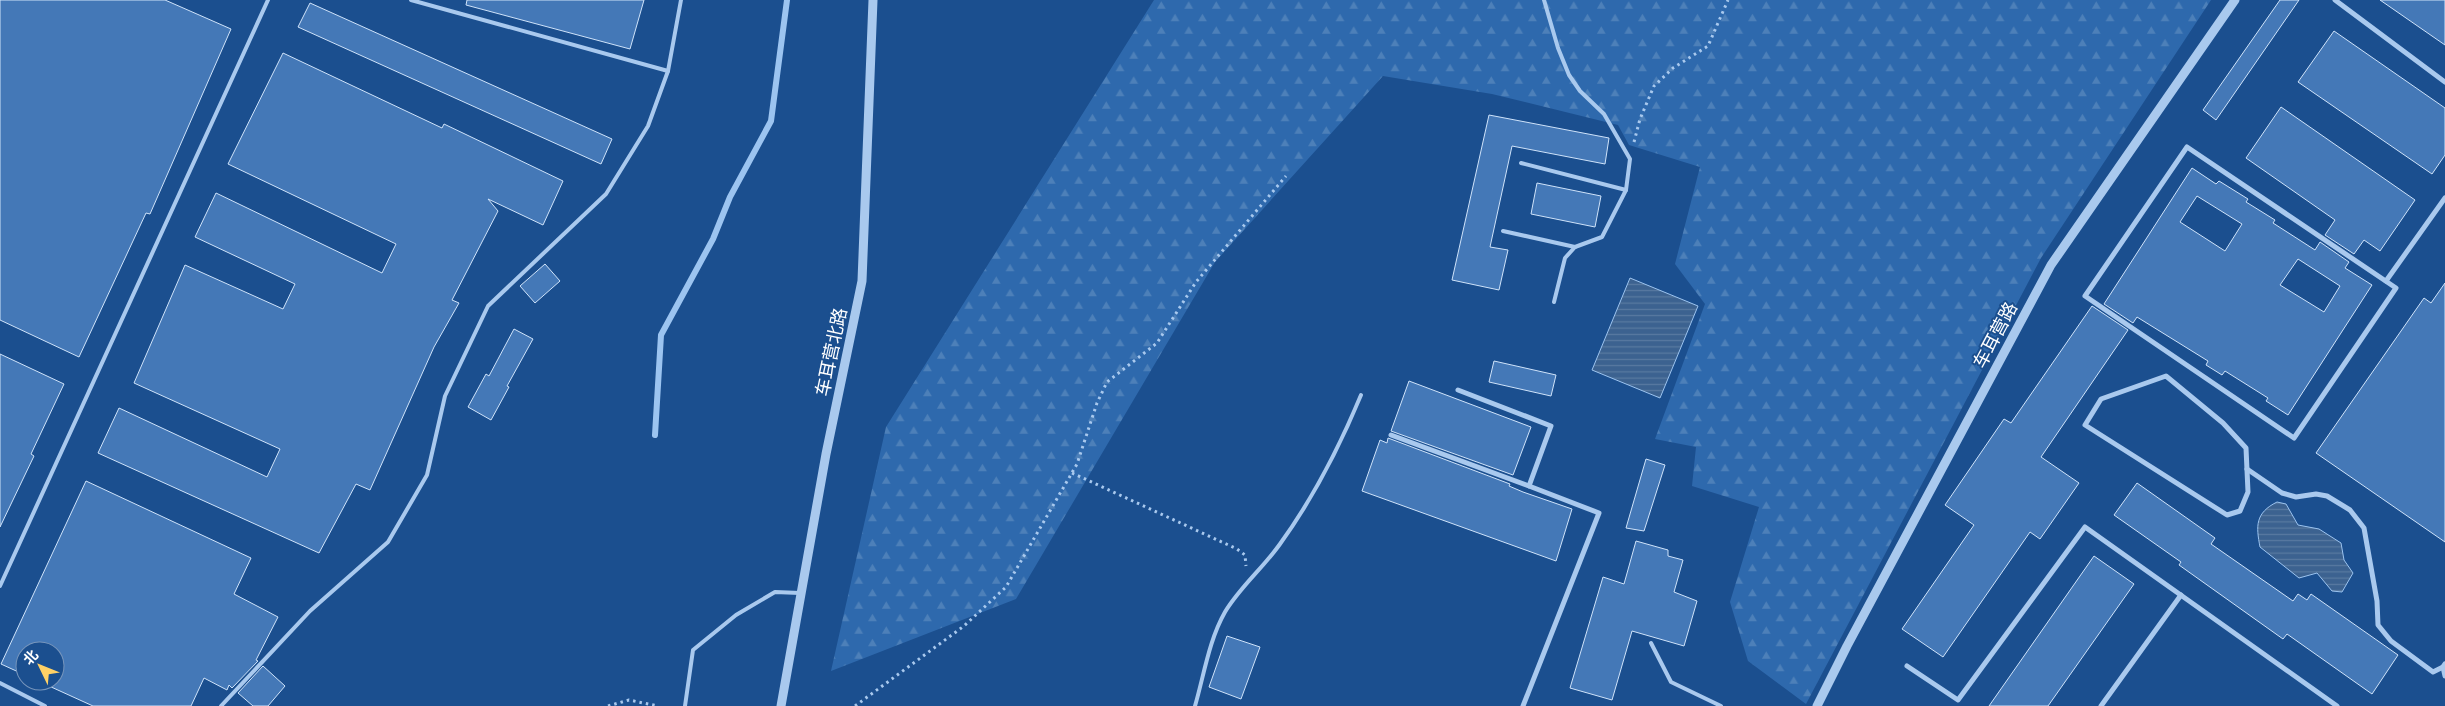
<svg xmlns="http://www.w3.org/2000/svg" width="2445" height="706" viewBox="0 0 2445 706" font-family="'Asap Condensed','Noto Sans SC',sans-serif">
  <defs>
    <pattern id="forest-firs" width="22" height="20" patternUnits="userSpaceOnUse" patternTransform="scale(1.25)"><rect width="22" height="20" fill="#2e69ad"/><path d="M5 1l3.5 6h-7zM16 11l3.5 6h-7z" fill="#4d80b9"/></pattern>
    <pattern id="water-rules" width="6" height="5" patternUnits="userSpaceOnUse" patternTransform="scale(1.25)"><rect width="6" height="5" fill="#3c6290"/><path d="M0 2.5h6" fill="none" stroke="#597aa1"/></pattern>
  </defs>
  <rect width="100%" height="100%" fill="#1b4f8f"/>
  <path fill="url(#forest-firs)" d="M 1154,0 L 2211,0 L 2041,258 L 1806,704 L 1748,661 L 1730,602 L 1759,507 L 1692,486 L 1696,447 L 1655,439 L 1705,304 L 1675,264 L 1700,167 L 1629,145 L 1618,125 L 1492,94 L 1383,76 L 1215,262 L 1016,599 L 831,671 L 886,427 Z"/>
  <g fill="url(#water-rules)" stroke="#9cc4f0">
    <path d="M 1630,278 L 1698,306 L 1660,398 L 1592,370 Z"/>
    <path d="M 2277,502 L 2286,504 L 2298,525 L 2319,529 L 2341,543 L 2344,560 L 2353,573 L 2342,592 L 2332,591 L 2317,573 L 2299,578 L 2260,547 C 2256,526 2255,513 2277,502 Z"/>
  </g>
  <g fill="none" stroke-linecap="round" stroke-linejoin="round">
    <path stroke="#9cc4f0" stroke-width="6" d="M 655,435 L 661,335 L 713,239 L 730,197 L 771,121 L 787,0"/>
  </g>
  <g fill="#4478b7" stroke="#cfe3fa" fill-rule="evenodd">
    <path d="M 0,0 L 165,0 L 231,29 L 150,214 L 146,213 L 79,357 L 0,320 Z"/>
    <path d="M 467,0 L 644,0 L 630,49 L 466,5 Z"/>
    <path d="M 2280,0 L 2299,0 L 2216,120 L 2203,110 Z"/>
    <path d="M 2380,0 L 2445,0 L 2445,45 Z"/>
    <path d="M 310,3 L 612,139 L 601,164 L 298,27 Z"/>
    <path d="M 2334,31 L 2445,108 L 2445,155 L 2432,174 L 2298,82 Z"/>
    <path d="M 283,53 L 442,128 L 444,124 L 563,181 L 543,225 L 488,199 L 498,211 L 452,300 L 459,303 L 434,347 L 370,490 L 356,484 L 319,553 L 98,453 L 119,408 L 267,477 L 280,449 L 134,383 L 185,265 L 283,309 L 295,284 L 195,237 L 216,193 L 382,273 L 396,244 L 228,164 Z"/>
    <path d="M 2281,107 L 2415,200 L 2380,251 L 2364,240 L 2354,254 L 2325,235 L 2335,220 L 2246,158 Z"/>
    <path d="M 1489,115 L 1609,138 L 1605,164 L 1512,146 L 1490,247 L 1508,250 L 1499,290 L 1452,280 Z"/>
    <path d="M 2192,168 L 2216,184 L 2219,181 L 2248,199 L 2246,202 L 2275,220 L 2273,223 L 2315,250 L 2320,242 L 2349,262 L 2345,268 L 2372,285 L 2288,415 L 2266,401 L 2268,398 L 2225,371 L 2222,375 L 2206,365 L 2208,361 L 2137,317 L 2133,323 L 2104,304 ZM 2197,196 L 2242,224 L 2225,251 L 2180,222 ZM 2298,259 L 2340,286 L 2324,312 L 2280,285 Z"/>
    <path d="M 1537,183 L 1601,196 L 1595,227 L 1531,214 Z"/>
    <path d="M 545,264 L 560,281 L 535,303 L 520,286 Z"/>
    <path d="M 2445,283 L 2445,542 L 2316,453 L 2424,298 L 2431,303 Z"/>
    <path d="M 2092,306 L 2128,330 L 2041,457 L 2079,483 L 2040,539 L 2030,532 L 1943,657 L 1902,629 L 1974,525 L 1945,505 L 2004,419 L 2011,423 Z"/>
    <path d="M 514,329 L 533,339 L 507,386 L 509,387 L 491,420 L 468,407 L 486,374 L 489,376 Z"/>
    <path d="M 0,354 L 64,384 L 31,454 L 34,456 L 0,527 Z"/>
    <path d="M 1494,361 L 1556,375 L 1551,396 L 1489,382 Z"/>
    <path d="M 1409,381 L 1531,427 L 1513,475 L 1391,431 Z"/>
    <path d="M 1388,438 L 1510,484 L 1509,486 L 1523,492 L 1572,509 L 1556,561 L 1362,491 L 1380,440 L 1387,443 Z"/>
    <path d="M 1646,459 L 1665,465 L 1644,531 L 1626,528 Z"/>
    <path d="M 86,481 L 251,558 L 234,594 L 278,617 L 256,660 L 258,661 L 232,688 L 229,685 L 227,690 L 204,678 L 191,706 L 93,706 L 38,681 L 55,681 L 55,651 L 25,651 L 25,675 L 1,664 Z"/>
    <path d="M 2137,483 L 2215,538 L 2211,544 L 2293,601 L 2298,594 L 2307,600 L 2311,594 L 2398,655 L 2372,694 L 2287,634 L 2283,639 L 2179,565 L 2181,562 L 2114,515 Z"/>
    <path d="M 1636,541 L 1668,550 L 1668,556 L 1683,560 L 1674,592 L 1697,601 L 1684,646 L 1632,631 L 1612,700 L 1570,688 L 1603,577 L 1624,584 Z"/>
    <path d="M 2094,556 L 2134,584 L 2048,706 L 1989,706 Z"/>
    <path d="M 1227,636 L 1260,647 L 1241,699 L 1209,687 Z"/>
    <path d="M 263,666 L 285,686 L 268,706 L 253,706 L 238,693 Z"/>
  </g>
  <g fill="none" stroke-linecap="round" stroke-linejoin="round">
    <g stroke="#a9c9ee" stroke-width="3" stroke-dasharray="2.5 4" stroke-linecap="butt">
      <path d="M 1634,142 L 1640,119 L 1654,86 L 1673,68 L 1708,46 L 1728,0"/>
      <path d="M 1072,473 L 1237,549 L 1245,555 L 1246,566"/>
      <path d="M 608,706 L 629,700 L 658,706"/>
      <path d="M 855,706 L 964,626 L 1006,587 L 1077,464 L 1097,403 L 1107,382 L 1157,343 L 1196,282 L 1286,176"/>
    </g>
    <g stroke="#a9c9ee" stroke-width="4">
      <path d="M 411,0 L 668,71"/>
      <path d="M 1544,0 L 1558,48 L 1569,75 L 1580,91 L 1604,114 L 1630,159 L 1626,190 L 1602,237 L 1575,247 L 1565,258 L 1554,302"/>
      <path d="M 1521,163 L 1626,190"/>
      <path d="M 1503,231 L 1575,247"/>
      <path d="M 0,586 L 268,0"/>
      <path d="M 1651,643 L 1671,682 L 1721,706"/>
      <path d="M 0,683 L 45,706"/>
      <path d="M 221,706 L 310,611 L 388,542 L 427,475 L 445,396 L 488,306 L 606,194 L 648,126 L 668,71 L 681,0"/>
      <path d="M 685,706 L 693,650 L 736,615 L 775,592 L 800,593"/>
      <path d="M 1195,706 C 1204,675 1209,640 1225,612 C 1240,587 1263,568 1280,544 C 1314,497 1339,448 1361,395"/>
    </g>
    <g stroke="#a9c9ee" stroke-width="5">
      <path d="M 2335,0 L 2445,82"/>
      <path d="M 2187,147 L 2396,288 L 2294,438 L 2085,296 Z"/>
      <path d="M 2386,281 L 2445,198"/>
      <path d="M 2166,376 L 2223,423 L 2246,448 L 2248,492 L 2240,511 L 2227,515 L 2085,425 L 2101,399 Z"/>
      <path d="M 1458,390 L 1551,426 L 1529,486 L 1599,513 L 1523,706"/>
      <path d="M 1391,435 L 1529,486"/>
      <path d="M 2247,469 L 2282,493 L 2296,497 L 2316,494 L 2327,496 L 2350,510 L 2364,528 L 2377,601 L 2378,625 L 2391,641 L 2433,672 L 2443,667"/>
      <path d="M 2445,664 L 2443,667 L 2445,676"/>
      <path d="M 1907,666 L 1958,700 L 2085,527 L 2337,706"/>
      <path d="M 2101,706 L 2181,595"/>
    </g>
    <g stroke="#a9c9ee" stroke-width="9">
      <path d="M 781,706 L 826,454 L 862,281 L 873,0"/>
      <path d="M 1817,706 L 1847,646 L 2051,265 L 2235,0"/>
    </g>
  </g>
  <g text-anchor="middle" dominant-baseline="central" stroke-width="4" stroke-linejoin="round" paint-order="stroke">
    <g font-size="18" fill="#fff" stroke="#1b4f8f">
      <text transform="translate(1995 335) rotate(-62)">车耳营路</text>
      <text transform="translate(831 352) rotate(-78)">车耳营北路</text>
    </g>
  </g>
  <g transform="translate(40 666) rotate(313)"><circle r="24" fill="#1b4f8f" stroke="#7695bc"/>
  <path d="M0-4L9 19L0 12L-9 19Z" fill="#ffd166"/>
  <text y="-8" font-size="14" font-weight="bold" text-anchor="middle" fill="#ffffff">北</text>
  </g>
</svg>
